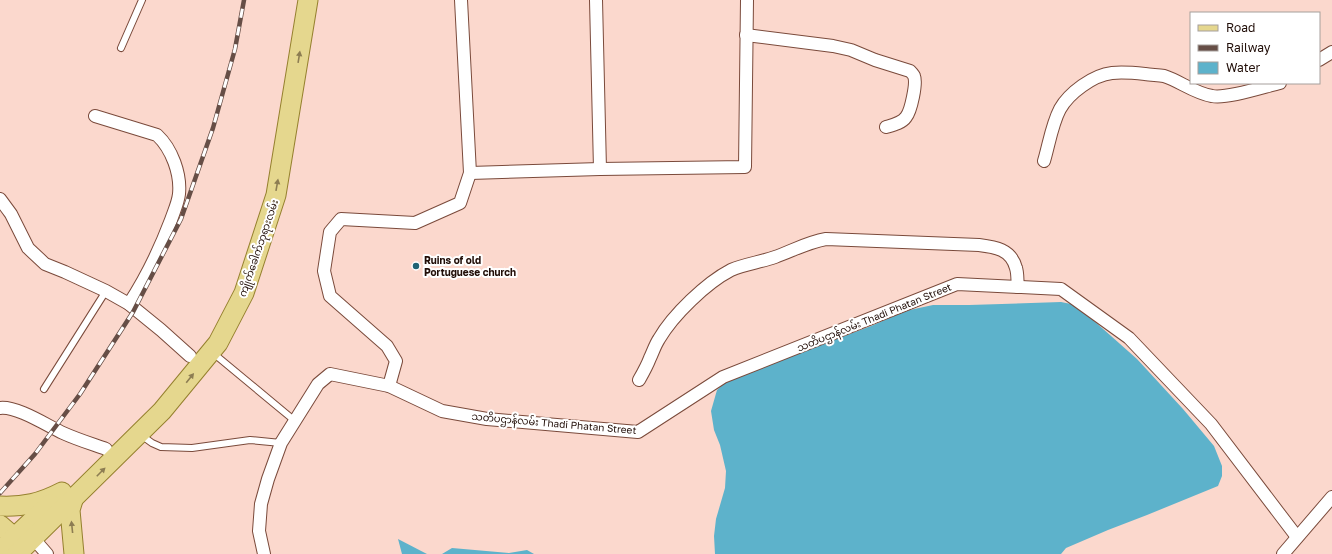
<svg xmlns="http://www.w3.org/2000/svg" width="1332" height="554" viewBox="0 0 1332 554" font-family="'Golos Text','Noto Sans Myanmar',sans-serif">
  <rect width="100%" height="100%" fill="#fbd8cd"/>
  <g fill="#5db2cb">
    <path d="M 1061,302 L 1071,304 L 1093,320 L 1137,359 L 1183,409 L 1214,446 L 1222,466 L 1222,476 L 1218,486 L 1147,515 L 1108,530 L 1066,548 L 1061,554 L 715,554 L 714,536 L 716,519 L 725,488 L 726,471 L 720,445 L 714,430 L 711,411 L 717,390 L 728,379 L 871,326 L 905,311 L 933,305 L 969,305 Z"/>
    <path d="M 398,539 L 427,554 L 402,554 Z"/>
    <path d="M 452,548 L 509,553 L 527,550 L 534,554 L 442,554 Z"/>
  </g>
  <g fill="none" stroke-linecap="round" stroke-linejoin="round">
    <defs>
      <g id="lane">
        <path d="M 121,48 L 142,0"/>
        <path d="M 213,353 L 295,421"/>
        <path d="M 44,389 L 106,291"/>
        <path d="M 141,435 L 152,443 L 161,447 L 192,448 L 250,440 L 281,443"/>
      </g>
      <g id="street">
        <path d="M 596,0 L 600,169"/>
        <path d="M 746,35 L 833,46 L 851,50 L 875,60 L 910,71 C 911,72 914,75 914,76 C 917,83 911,111 906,117 C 902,123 893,125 886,127"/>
        <path d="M 1319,60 L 1332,52"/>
        <path d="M 95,116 L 157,135 C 172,149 181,174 179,194 C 178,203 174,211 171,220 C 160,249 146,278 129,304"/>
        <path d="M 1044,161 C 1049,144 1052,124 1060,109 C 1069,93 1093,75 1112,73 C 1122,72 1135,73 1145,74 C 1151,75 1158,75 1164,76 C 1180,81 1194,93 1212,96 C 1227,99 1263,87 1280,83"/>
        <path d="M 470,173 L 600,169 L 745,167 L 747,0"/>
        <path d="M 0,199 L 11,214 L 28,248 L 45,264 L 65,272 L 106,291 L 129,304 L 161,330 L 190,356"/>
        <path d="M 639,380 C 643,373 647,366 650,358 C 653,352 655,345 659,339 C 673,315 706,283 731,270 C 745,264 761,262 775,257 C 792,251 808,242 826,239 L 979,245 C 995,247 1011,249 1016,268 C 1018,274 1017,281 1018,287"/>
        <path d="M 389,386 L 396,361 L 387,346 L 330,296 L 324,271 L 330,232 L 341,219 L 415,223 L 460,203 L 470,173 L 461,0"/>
        <path d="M 0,408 C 17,406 46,425 63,433 C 76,439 92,444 106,449"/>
        <path d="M 33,538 L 47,554"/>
        <path d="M 264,554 L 259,531 L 261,504 L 268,479 L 281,443 L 318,384 L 330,374 L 389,386 L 442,411 L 487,419 L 638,432 L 723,377 L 957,284 L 1061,289 L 1129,338 L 1211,424 L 1297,537"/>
        <path d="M 1283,554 L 1332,497"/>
      </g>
      <g id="primary">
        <path d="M 73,500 L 70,510 L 74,554"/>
        <path d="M 0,506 C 24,507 41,503 62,492"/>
        <path d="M 0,525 L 23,545"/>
        <path d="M 0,551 L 50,504"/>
        <path d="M 17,554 L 162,411 L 218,343 L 244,293 L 276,195 L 308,0"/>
      </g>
    </defs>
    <use href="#lane" stroke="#7a4a3b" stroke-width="8"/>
    <use href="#street" stroke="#7a4a3b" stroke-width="14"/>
    <use href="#primary" stroke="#95802e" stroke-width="21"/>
    <use href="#lane" stroke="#fff" stroke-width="6"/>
    <use href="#street" stroke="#fff" stroke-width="12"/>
    <use href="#primary" stroke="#e5d78e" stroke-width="19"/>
    <defs>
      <path id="rail" d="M 0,493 L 35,454 L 80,394 L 133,312 L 181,219 L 213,128 L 235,49 L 244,0"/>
    </defs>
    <use href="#rail" stroke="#664e46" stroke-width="4.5"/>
    <use href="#rail" stroke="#fff" stroke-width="3" stroke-dasharray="9" stroke-linecap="butt"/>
  </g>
  <defs><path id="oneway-solid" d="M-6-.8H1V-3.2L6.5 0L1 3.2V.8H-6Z"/></defs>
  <g fill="#8d7d52">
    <use href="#oneway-solid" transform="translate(299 57) rotate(-81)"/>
    <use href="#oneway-solid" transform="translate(277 185) rotate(-80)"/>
    <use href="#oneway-solid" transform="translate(190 378) rotate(-51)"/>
    <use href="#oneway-solid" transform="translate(101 472) rotate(-45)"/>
    <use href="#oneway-solid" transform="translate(72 527) rotate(-96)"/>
  </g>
  <circle fill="#1e6374" stroke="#fff" stroke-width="1.5" cx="416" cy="266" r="4"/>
  <g text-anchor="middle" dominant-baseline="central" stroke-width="4" stroke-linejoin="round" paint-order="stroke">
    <g font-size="10" fill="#210e08" stroke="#fff">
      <text transform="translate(258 248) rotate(-71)">ကျိုက်ခေါက်ဘုရားလမ်း</text>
      <text transform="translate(874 317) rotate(-22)">သတိပဌာန်လမ်း Thadi Phatan Street</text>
      <text transform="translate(554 423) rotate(5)">သတိပဌာန်လမ်း Thadi Phatan Street</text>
    </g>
    <g font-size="10" font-weight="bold" fill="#210e08" stroke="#fff" text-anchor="start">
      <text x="424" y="260">Ruins of old<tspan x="424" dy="12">Portuguese church</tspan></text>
    </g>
  </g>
  <rect x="1190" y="12" width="130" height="72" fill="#ffffff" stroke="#a69f9c"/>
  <rect x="1198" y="25" width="20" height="6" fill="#e5d78e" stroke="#a69f9c"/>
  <text x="1226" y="32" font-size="12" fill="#210e08">Road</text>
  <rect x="1198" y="45" width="20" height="6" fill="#664e46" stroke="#a69f9c"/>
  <text x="1226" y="52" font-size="12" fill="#210e08">Railway</text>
  <rect x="1198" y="62" width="20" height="12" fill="#5db2cb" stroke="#a69f9c"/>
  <text x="1226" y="72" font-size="12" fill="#210e08">Water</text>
</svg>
